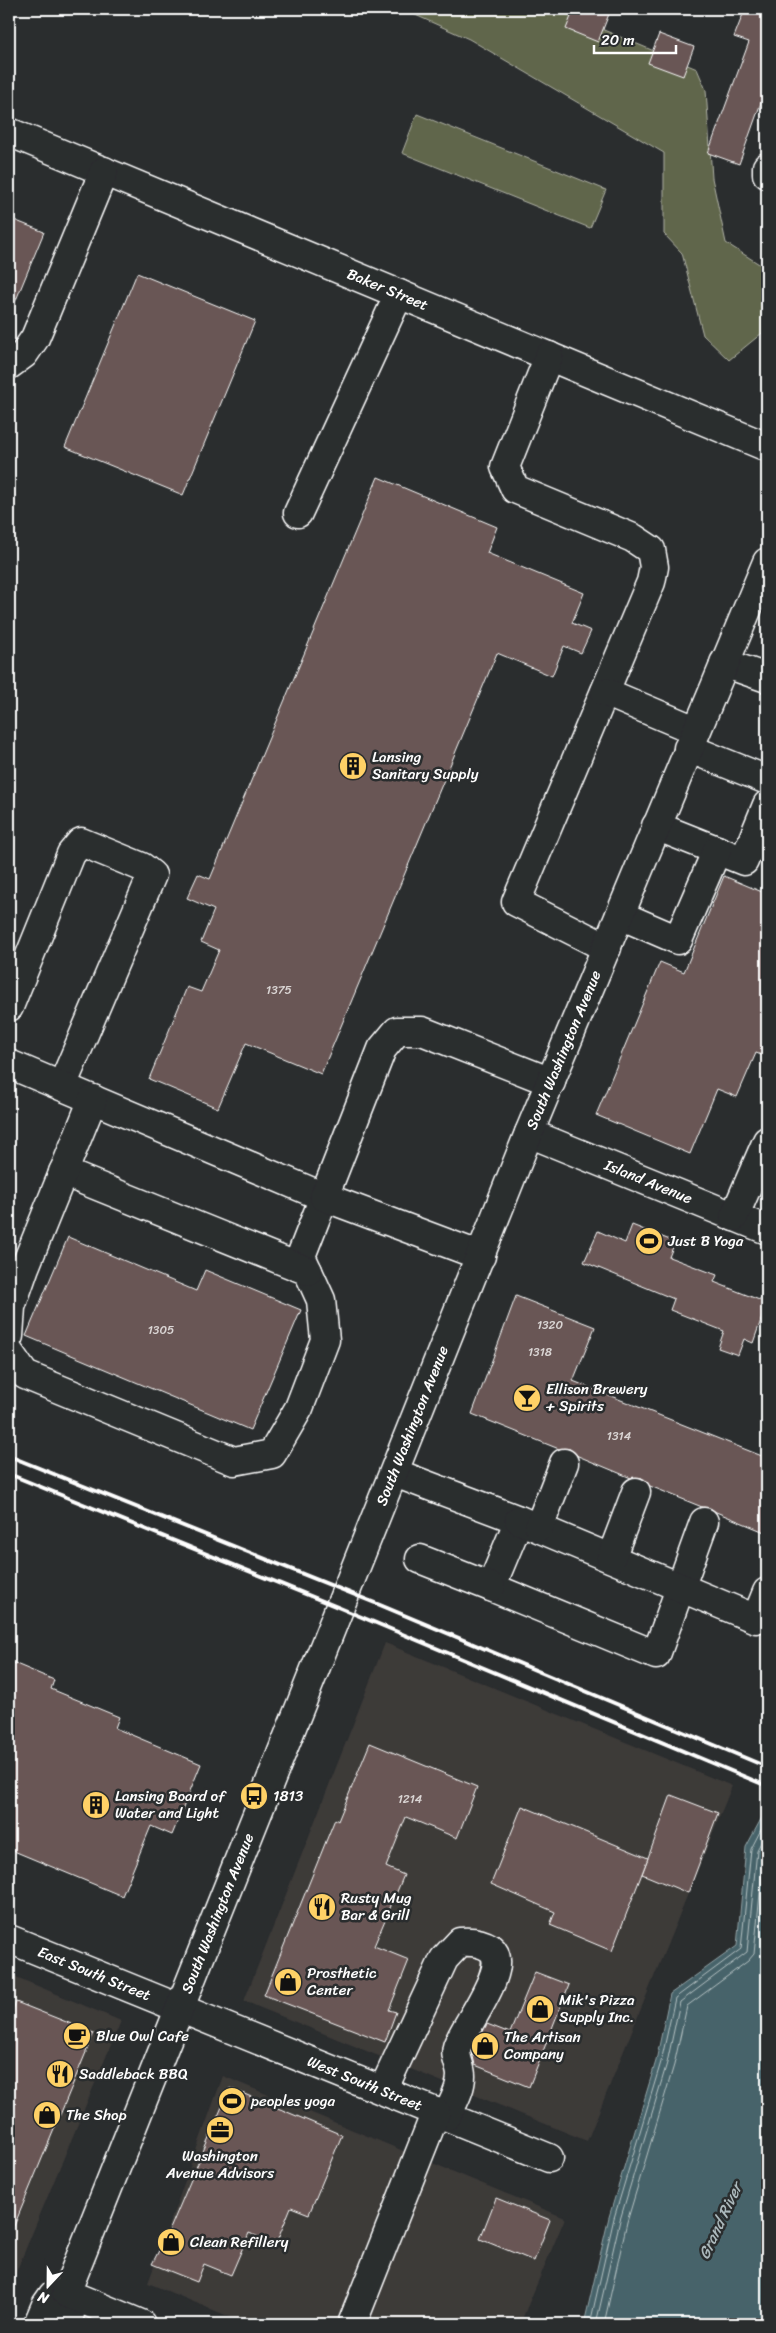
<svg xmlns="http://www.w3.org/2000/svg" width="776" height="2333" viewBox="0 0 776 2333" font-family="Sriracha,sans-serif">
  <rect width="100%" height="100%" fill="#2a2d2e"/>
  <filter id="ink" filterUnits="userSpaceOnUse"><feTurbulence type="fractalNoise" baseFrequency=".02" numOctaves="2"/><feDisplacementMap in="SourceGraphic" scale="10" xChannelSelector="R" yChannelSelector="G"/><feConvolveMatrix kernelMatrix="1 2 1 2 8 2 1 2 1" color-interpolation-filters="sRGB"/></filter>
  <g filter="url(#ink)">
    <g fill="#3d3a39">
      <path d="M 385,1643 L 732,1786 L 587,2141 L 244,2001 Z"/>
      <path d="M 9,1974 L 121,2021 L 9,2289 Z"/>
      <path d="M 223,2076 L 565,2218 L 520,2324 L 247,2324 L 148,2283 Z"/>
    </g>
    <g fill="#60664c" stroke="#b0b2a6">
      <path d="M 402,9 L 565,9 L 563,13 L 697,69 L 706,90 L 712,178 L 726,243 L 767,269 L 767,329 L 729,360 L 703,335 L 682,253 L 664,234 L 664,153 L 469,39 Z"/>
      <path d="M 417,114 L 606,190 L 590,228 L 402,153 Z"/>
    </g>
    <path fill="#47646a" stroke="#91a2a6" d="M 767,1808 L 766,2324 L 584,2324 L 609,2217 L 656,2061 L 670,1994 L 737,1946 L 746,1847 Z"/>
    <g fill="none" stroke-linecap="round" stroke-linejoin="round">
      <g stroke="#b5c1c3" stroke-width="1">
        <path d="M 590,2324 L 614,2218 L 661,2062 L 675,1998 L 741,1949 L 751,1849 L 767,1818"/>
        <path d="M 596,2324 L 620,2220 L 667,2063 L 680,2002 L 747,1952 L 757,1850 L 767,1831"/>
        <path d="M 604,2324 L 627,2222 L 674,2065 L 687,2006 L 748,1961 L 754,1954 L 764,1853 L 767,1847"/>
      </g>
    </g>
    <g fill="#695754" stroke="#fff">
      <path d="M 574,9 L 596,9 L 609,14 L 598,42 L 566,29 Z"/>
      <path d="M 745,9 L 767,9 L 767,86 L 739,164 L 708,153 L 749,42 L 734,37 Z"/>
      <path d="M 659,34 L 694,47 L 683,76 L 648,63 Z"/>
      <path d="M 9,218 L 44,232 L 9,317 Z"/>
      <path d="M 137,273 L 255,321 L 183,495 L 65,447 Z"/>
      <path d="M 378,477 L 497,527 L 487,553 L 584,593 L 572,623 L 591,631 L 581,653 L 564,646 L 552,676 L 497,653 L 321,1074 L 246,1043 L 218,1108 L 149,1079 L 187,987 L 201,992 L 219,950 L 201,942 L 214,910 L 187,898 L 198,874 L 210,879 Z"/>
      <path d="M 724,876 L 767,894 L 767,1057 L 756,1053 L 737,1097 L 717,1089 L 690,1154 L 596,1115 L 660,962 L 684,972 Z"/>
      <path d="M 632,1225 L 675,1242 L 669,1257 L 717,1275 L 714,1282 L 767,1303 L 753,1343 L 744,1339 L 738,1355 L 718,1348 L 724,1331 L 670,1310 L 674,1299 L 584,1262 L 598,1231 L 625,1243 Z"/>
      <path d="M 68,1237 L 196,1291 L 205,1270 L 301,1310 L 250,1430 L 26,1336 Z"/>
      <path d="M 516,1296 L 595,1327 L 573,1381 L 767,1458 L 767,1533 L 716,1512 L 710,1508 L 702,1507 L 650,1486 L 642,1478 L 631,1478 L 578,1456 L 570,1449 L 559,1449 L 472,1414 Z"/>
      <path d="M 9,1661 L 54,1680 L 51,1689 L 119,1717 L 115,1728 L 201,1764 L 172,1835 L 151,1826 L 122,1896 L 9,1849 Z"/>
      <path d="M 370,1743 L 477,1787 L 457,1838 L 406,1817 L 386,1867 L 404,1875 L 374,1946 L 409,1960 L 389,2010 L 396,2012 L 385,2042 L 264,1995 L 335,1819 L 338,1821 Z"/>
      <path d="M 671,1795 L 718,1813 L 688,1893 L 642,1874 Z"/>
      <path d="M 522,1806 L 648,1858 L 612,1951 L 550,1925 L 555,1912 L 491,1884 Z"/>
      <path d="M 535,1972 L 569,1985 L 529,2087 L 475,2065 L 472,2052 L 487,2024 L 510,2033 Z"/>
      <path d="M 16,2002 L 94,2033 L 9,2238 L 9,2020 Z"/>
      <path d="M 230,2088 L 342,2135 L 309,2214 L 291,2207 L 276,2244 L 249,2233 L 231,2275 L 204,2264 L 197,2282 L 152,2264 L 170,2229 Z"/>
      <path d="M 496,2198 L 550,2220 L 534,2261 L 480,2239 Z"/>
    </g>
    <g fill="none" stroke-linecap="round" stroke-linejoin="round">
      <defs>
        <g id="minor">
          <path id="s1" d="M 9,132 L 767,447"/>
          <path d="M 767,167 L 767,174"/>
          <path d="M 549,356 L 505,467 L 515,489 L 633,538 L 651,550 L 654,567 L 651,582 L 516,902 L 607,948"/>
          <path d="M 9,365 L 24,354 L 35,338 L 104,171"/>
          <path d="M 298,513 L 399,294"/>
          <path d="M 724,663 L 767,678"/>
          <path d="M 605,692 L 695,730"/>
          <path d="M 688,748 L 767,780"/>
          <path d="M 656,826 L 744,861 L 767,805"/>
          <path d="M 620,915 L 678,940 L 717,850"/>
          <path d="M 9,1007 L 71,854 L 81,842 L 142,867 L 152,875 L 62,1086"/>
          <path d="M 9,1064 L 324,1197 L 301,1256 L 321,1300 L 325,1340 L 299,1408 L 272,1454 L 234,1461 L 25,1375 L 9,1352"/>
          <path id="s2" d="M 529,1133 L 767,1230"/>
          <path d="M 63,1172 L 308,1271"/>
          <path d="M 734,1217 L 767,1141"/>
          <path d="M 481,1256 L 324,1197 L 382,1049 L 397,1031 L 422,1031 L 551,1082"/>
          <path d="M 9,1336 L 11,1307 L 25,1267 L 93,1099"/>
          <path d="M 395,1473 L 519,1520 L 491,1587 L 656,1655 L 704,1522"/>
          <path d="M 519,1520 L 756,1619 L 767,1592"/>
          <path d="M 539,1527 L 564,1463"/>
          <path d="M 611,1558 L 636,1492"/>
          <path d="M 420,1559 L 491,1587"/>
          <path id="s3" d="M 9,1939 L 549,2158"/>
          <path d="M 383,2090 L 444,1959 L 460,1942 C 471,1941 481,1942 490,1948 C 513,1966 464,2025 457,2047 C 454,2057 461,2066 461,2076 C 461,2090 452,2104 447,2116"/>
          <path d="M 38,2324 L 46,2305 L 53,2295 L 66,2293 L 73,2303 L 67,2324"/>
          <path id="s4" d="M 141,2324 L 66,2293 L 529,1133 L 767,562"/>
          <path d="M 352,2324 L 436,2112"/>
        </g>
      </defs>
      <use href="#minor" stroke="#fff" stroke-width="31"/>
      <use href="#minor" stroke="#2a2d2e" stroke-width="28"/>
      <g stroke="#fff" stroke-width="4">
        <path d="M 9,1456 L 380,1605 L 767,1767"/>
        <path d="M 9,1474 L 340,1608 L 767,1786"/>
      </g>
    </g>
  </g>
  <defs>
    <symbol id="building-disc" viewBox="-11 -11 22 22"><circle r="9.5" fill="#ffd166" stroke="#2a2d2e"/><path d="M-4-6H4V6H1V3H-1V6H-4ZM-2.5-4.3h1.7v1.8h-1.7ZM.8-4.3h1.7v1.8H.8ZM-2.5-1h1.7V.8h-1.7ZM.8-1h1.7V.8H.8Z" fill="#111"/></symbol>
    <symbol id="stadium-disc" viewBox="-11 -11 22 22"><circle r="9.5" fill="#ffd166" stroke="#2a2d2e"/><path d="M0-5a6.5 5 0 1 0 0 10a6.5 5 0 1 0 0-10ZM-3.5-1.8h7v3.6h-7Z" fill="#111"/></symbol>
    <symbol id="bar-disc" viewBox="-11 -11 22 22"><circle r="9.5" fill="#ffd166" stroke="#2a2d2e"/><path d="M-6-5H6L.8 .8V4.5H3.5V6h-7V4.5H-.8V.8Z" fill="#111"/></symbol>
    <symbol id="bus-disc" viewBox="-11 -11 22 22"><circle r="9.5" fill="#ffd166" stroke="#2a2d2e"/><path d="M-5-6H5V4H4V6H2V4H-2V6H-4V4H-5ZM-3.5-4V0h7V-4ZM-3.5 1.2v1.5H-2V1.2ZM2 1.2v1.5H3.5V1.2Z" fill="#111"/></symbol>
    <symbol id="restaurant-disc" viewBox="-11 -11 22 22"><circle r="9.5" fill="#ffd166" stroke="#2a2d2e"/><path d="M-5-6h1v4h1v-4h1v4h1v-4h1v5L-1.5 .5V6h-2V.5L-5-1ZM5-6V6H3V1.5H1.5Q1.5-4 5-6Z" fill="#111"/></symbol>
    <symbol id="shop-disc" viewBox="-11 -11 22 22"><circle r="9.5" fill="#ffd166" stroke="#2a2d2e"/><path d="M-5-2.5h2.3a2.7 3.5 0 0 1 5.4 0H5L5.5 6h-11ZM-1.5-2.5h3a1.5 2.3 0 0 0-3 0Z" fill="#111"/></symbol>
    <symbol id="cafe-disc" viewBox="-11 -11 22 22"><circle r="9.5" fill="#ffd166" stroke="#2a2d2e"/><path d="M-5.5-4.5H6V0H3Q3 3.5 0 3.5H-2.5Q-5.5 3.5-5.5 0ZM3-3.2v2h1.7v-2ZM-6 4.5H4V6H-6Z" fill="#111"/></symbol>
    <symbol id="office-disc" viewBox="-11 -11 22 22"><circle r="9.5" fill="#ffd166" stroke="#2a2d2e"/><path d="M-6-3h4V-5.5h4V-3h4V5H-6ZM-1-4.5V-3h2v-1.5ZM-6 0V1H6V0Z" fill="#111"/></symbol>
  </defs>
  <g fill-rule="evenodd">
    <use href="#building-disc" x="337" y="750" width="32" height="32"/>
    <use href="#stadium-disc" x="633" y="1225" width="32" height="32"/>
    <use href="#bar-disc" x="511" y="1382" width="32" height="32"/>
    <use href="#bus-disc" x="238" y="1780" width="32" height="32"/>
    <use href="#building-disc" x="80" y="1789" width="32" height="32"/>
    <use href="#restaurant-disc" x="306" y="1891" width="32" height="32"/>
    <use href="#shop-disc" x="272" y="1966" width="32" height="32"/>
    <use href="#shop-disc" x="524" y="1993" width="32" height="32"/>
    <use href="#cafe-disc" x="61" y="2020" width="32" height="32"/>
    <use href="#shop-disc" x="469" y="2030" width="32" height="32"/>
    <use href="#restaurant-disc" x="44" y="2058" width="32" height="32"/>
    <use href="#stadium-disc" x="216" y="2085" width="32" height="32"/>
    <use href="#shop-disc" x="31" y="2099" width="32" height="32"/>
    <use href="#office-disc" x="204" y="2114" width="32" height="32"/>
    <use href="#shop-disc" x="155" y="2226" width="32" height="32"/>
  </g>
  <g text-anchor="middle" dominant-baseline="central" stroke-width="5" stroke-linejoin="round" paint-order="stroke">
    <g font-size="12" fill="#dad5d4">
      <text x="279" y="990">1375</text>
      <text x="550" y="1325">1320</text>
      <text x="161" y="1330">1305</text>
      <text x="540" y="1352">1318</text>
      <text x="619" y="1436">1314</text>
      <text x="410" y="1799">1214</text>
    </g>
    <g font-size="15" fill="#fff" stroke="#2a2d2e">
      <text stroke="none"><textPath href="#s1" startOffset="410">Baker Street</textPath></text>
      <text stroke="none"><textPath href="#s4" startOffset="1420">South Washington Avenue</textPath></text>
      <text stroke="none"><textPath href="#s2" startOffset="129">Island Avenue</textPath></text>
      <text stroke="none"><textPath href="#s4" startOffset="1015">South Washington Avenue</textPath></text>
      <text stroke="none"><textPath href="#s4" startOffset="490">South Washington Avenue</textPath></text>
      <text stroke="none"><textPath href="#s3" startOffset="92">East South Street</textPath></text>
      <text stroke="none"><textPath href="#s3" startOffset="384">West South Street</textPath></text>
    </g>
    <g font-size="15" fill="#fff" stroke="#2a2d2e" text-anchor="start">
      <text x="372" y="757">Lansing<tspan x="372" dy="17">Sanitary Supply</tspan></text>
      <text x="668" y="1241">Just B Yoga</text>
      <text x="546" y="1389">Ellison Brewery<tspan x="546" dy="17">+ Spirits</tspan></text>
      <text x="115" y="1796">Lansing Board of<tspan x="115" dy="17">Water and Light</tspan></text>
      <text x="273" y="1796">1813</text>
      <text x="341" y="1898">Rusty Mug<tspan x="341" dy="17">Bar &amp; Grill</tspan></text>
      <text x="307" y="1973">Prosthetic<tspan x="307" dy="17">Center</tspan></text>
      <text x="559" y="2000">Mik's Pizza<tspan x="559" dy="17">Supply Inc.</tspan></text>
      <text x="96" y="2036">Blue Owl Cafe</text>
      <text x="504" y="2037">The Artisan<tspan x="504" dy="17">Company</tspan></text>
      <text x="79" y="2074">Saddleback BBQ</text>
      <text x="251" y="2101">peoples yoga</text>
      <text x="66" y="2115">The Shop</text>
      <text x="220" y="2156" text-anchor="middle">Washington<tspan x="220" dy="17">Avenue Advisors</tspan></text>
      <text x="190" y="2242">Clean Refillery</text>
    </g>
    <g font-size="16" font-style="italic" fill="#acb9bc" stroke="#2a2d2e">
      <text transform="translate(720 2221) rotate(-65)">Grand River</text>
    </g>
  </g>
  <rect width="776" height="2333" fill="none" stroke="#2a2d2e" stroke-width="30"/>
  <rect x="15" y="15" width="746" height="2303" fill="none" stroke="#fff" stroke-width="2" filter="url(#ink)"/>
  <g transform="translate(48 2286) rotate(202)" stroke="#2a2d2e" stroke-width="4" paint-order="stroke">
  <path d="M0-4L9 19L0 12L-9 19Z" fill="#ffffff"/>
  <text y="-8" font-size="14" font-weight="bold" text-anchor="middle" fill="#ffffff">N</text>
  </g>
  <path d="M594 45v8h82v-8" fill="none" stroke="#ffffff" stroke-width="2.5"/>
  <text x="601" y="45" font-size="15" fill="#ffffff" stroke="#2a2d2e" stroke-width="4" paint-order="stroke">20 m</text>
</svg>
